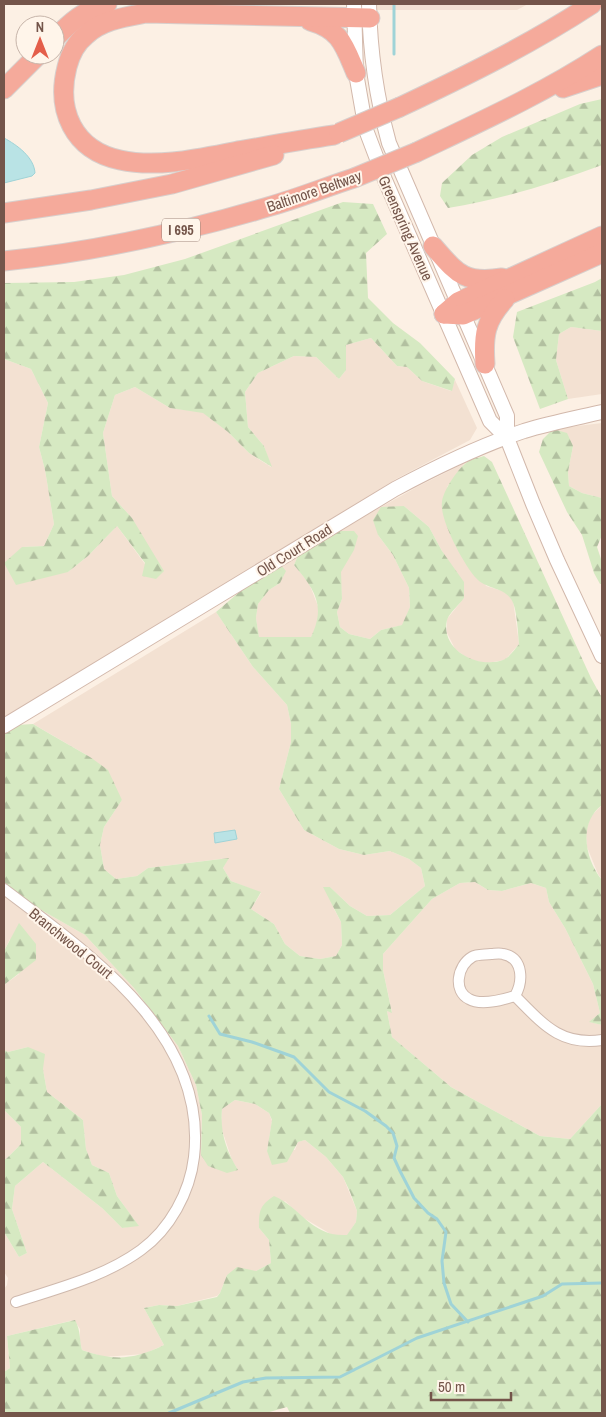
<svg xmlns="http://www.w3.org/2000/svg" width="606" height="1417" viewBox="0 0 606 1417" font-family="'Archivo Narrow',sans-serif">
  <defs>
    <pattern id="forest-firs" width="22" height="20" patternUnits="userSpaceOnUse" patternTransform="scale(1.25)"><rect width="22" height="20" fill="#d6e9c2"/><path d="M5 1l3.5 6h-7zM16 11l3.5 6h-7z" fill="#b2c0a0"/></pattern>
  </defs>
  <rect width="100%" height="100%" fill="#fcf0e4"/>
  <g fill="#f3e1d2">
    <path d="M 377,4 L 528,4 L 517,10 L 377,10 Z"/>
    <path d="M 571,327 L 602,331 L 602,394 L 568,399 L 556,360 L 559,334 Z"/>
    <path d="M 371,338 L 397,366 L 407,367 L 422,381 L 451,391 L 455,380 L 477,428 L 470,440 L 396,479 L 236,581 L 4,720 L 4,359 L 31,369 L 48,403 L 39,447 L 45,470 L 54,524 L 44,546 L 22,547 L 68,572 L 88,556 L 117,526 L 156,579 L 132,518 L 112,496 L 103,433 L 115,395 L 135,387 L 170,408 L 203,412 L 228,432 L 249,453 L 271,467 L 264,446 L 248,427 L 245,392 L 258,373 L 294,356 L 316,357 L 339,379 L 346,370 L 346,345 Z"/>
    <path d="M 602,423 L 602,498 L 582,493 L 569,486 L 568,472 L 573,446 L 553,429 Z"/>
    <path d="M 465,463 L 447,487 L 486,586 L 506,592 L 513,600 L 519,644 L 505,660 L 487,663 L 470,660 L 455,649 L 447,633 L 447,619 L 464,598 L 442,551 L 429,527 L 404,506 L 378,535 L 393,555 L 409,588 L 410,607 L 403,625 L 381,630 L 370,639 L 349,634 L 340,627 L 337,612 L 342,599 L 338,531 L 417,487 Z"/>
    <path d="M 299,553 L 294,565 L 309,583 L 319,609 L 318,623 L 311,637 L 259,638 L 256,618 L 258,604 L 269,590 L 280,583 L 280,564 Z"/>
    <path d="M 216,612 L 253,667 L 287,705 L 291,724 L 291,742 L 279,789 L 304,830 L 339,849 L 364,855 L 390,851 L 409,859 L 421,868 L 425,886 L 390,915 L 367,916 L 350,906 L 330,887 L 334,909 L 341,922 L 342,945 L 336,956 L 320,959 L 300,956 L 285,944 L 274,924 L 251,909 L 261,893 L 231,881 L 223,868 L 228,858 L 148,868 L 137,876 L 116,879 L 104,869 L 100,845 L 104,827 L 122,800 L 90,757 L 33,724 Z"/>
    <path d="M 602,805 L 602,880 L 598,874 L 587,847 L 586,832 L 590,817 Z"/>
    <path d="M 4,882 L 22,899 L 85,935 L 134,988 L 178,1046 L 196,1085 L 202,1115 L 201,1155 L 238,1170 L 232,1160 L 221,1127 L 222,1109 L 235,1100 L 255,1104 L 269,1113 L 272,1121 L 267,1151 L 295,1150 L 298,1142 L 305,1140 L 326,1157 L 343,1177 L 357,1211 L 356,1222 L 347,1236 L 334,1236 L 302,1217 L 285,1201 L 259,1228 L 269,1240 L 271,1263 L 256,1271 L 227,1275 L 220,1293 L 217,1296 L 177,1306 L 159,1305 L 144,1308 L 164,1345 L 144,1354 L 104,1357 L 82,1350 L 80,1341 L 80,1329 L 74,1320 L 7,1336 L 10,1368 L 4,1372 L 4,1289 L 7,1285 L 8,1278 L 4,1272 L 4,1232 L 19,1257 L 27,1253 L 12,1209 L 15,1186 L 43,1162 L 102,1208 L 122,1228 L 138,1225 L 117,1196 L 109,1173 L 92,1165 L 86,1149 L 83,1120 L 47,1092 L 43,1069 L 28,1047 L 8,1052 L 4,1050 L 4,985 L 19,974 L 10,939 L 4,951 Z"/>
    <path d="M 475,882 L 488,890 L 502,891 L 531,883 L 546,888 L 549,902 L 565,928 L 593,984 L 600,1013 L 590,1022 L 602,1025 L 602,1104 L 570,1139 L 540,1136 L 451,1087 L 392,1037 L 387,1011 L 392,1012 L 383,970 L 383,954 L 432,899 L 460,883 Z"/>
    <path d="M 4,1110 L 21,1127 L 21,1144 L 6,1159 L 4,1159 Z"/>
  </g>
  <g fill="url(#forest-firs)">
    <path d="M 602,99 L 602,165 C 551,184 502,199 448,208 L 440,196 L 442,183 L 472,155 L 502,137 L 580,104 Z"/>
    <path d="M 343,202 L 373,204 L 387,234 L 366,253 L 368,298 L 393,323 L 420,343 L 455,379 L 452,391 L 422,381 L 407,367 L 397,366 L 371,338 L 346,345 L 346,370 L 339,379 L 316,357 L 294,356 L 258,373 L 245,392 L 248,427 L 264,446 L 272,467 L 249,453 L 228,432 L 203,413 L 170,408 L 135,387 L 115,395 L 103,433 L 112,496 L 132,518 L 164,571 L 156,579 L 142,576 L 145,563 L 117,526 L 88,556 L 68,572 L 16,585 L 4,563 L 22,547 L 44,546 L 54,524 L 45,470 L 39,447 L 48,403 L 31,369 L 4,359 L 4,283 L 74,282 L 124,275 L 185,259 Z"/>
    <path d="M 602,278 L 602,331 L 571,327 L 559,334 L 556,360 L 568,399 L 540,409 L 513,337 L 517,312 L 595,282 Z"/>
    <path d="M 553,429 L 567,433 L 573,446 L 568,472 L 569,486 L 582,493 L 602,498 L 602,535 L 597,547 L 602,562 L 602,584 L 600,584 L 594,573 L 582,535 L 567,512 L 539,452 L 543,439 Z"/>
    <path d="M 484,456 L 492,462 L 591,678 L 602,698 L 602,805 C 578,823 585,859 602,880 L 602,1025 L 589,1022 L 600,1013 L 593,984 L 565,928 L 549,902 L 546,888 L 531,883 L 502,891 L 488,890 L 475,882 L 460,883 L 432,899 L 383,954 L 383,970 L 392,1013 L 387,1011 L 392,1037 L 451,1087 L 540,1136 L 570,1139 L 602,1104 L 602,1413 L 290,1413 L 287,1407 L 266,1413 L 4,1413 L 4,1372 L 10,1368 L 7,1336 L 75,1320 C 81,1331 79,1338 82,1350 C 114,1361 133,1360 164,1345 L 144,1308 L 159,1305 L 177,1306 L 217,1297 L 220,1293 L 227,1275 L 237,1267 L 256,1271 L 271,1263 L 269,1240 L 259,1228 C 259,1211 259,1206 274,1196 C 302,1208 311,1237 347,1235 L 356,1222 L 357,1211 L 350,1192 L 343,1177 L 326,1157 L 305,1140 L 298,1142 L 287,1162 L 272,1165 L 267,1151 L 272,1120 L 269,1113 L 255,1104 L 235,1100 L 222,1109 C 220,1133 226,1150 238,1170 L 227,1173 L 208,1166 L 201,1155 L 202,1115 L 196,1085 L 178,1046 L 134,988 L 85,935 L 22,899 L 4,882 L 4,733 L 17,725 L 33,724 L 50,734 L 90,757 L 108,770 L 122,800 L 104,827 L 100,845 L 104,869 L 116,879 L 137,876 L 148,868 L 229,858 L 223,868 L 231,881 L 261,892 L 251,909 L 274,924 L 285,944 L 300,956 L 320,959 L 336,956 L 342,945 L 341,922 L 323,887 L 330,887 L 350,906 L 367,916 L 390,915 L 425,886 L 421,868 L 409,859 L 390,851 L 364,855 L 339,849 L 304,830 L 279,789 L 291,742 L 291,724 L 287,705 L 253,667 L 216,612 L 265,570 L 280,564 L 286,571 L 280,583 L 269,590 L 258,604 L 256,618 L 259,637 L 311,637 C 326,606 315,590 294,565 L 299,553 L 338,531 L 354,531 L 358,536 L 354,550 L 341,572 L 342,599 L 337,612 L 340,627 L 349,634 L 370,639 L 381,630 L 402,625 L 410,607 L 409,588 L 393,555 L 378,535 L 373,520 L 381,507 L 404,506 L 429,527 L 442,551 L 464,582 L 464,598 C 460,604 449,613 447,620 C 440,650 478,669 503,660 C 509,658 515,649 519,644 C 518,633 517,607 511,599 C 503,587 485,589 476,578 C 464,565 439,519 442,502 C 443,491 457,470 466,463 C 470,459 478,458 484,456 Z"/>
    <path d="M 19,923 L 36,944 L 36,960 L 4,985 L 4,951 Z"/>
    <path d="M 28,1047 L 45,1054 L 43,1069 L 47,1092 L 83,1120 L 86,1149 L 92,1165 L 109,1173 L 117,1196 L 139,1226 L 122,1228 L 102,1208 L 43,1162 L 15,1186 L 12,1209 L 27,1253 L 19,1257 L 4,1232 L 4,1159 L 6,1159 L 21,1144 L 21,1127 L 4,1110 L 4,1050 L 8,1052 Z"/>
  </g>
  <g fill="#b9e3e5" stroke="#9fd3d7">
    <path d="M 4,138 C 17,145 34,157 35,173 L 32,176 L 4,183 Z"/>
    <path d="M 235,830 L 237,839 L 215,843 L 214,833 Z"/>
  </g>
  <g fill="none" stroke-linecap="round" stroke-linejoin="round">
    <g stroke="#9fd3d7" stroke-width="3">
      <path d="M 394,54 L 394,4"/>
      <path d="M 209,1016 L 220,1034 L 252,1042 L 294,1057 L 329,1092 L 365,1111 L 386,1126 L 393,1133 L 397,1146 L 394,1158 L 400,1171 L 414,1198 L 428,1213 L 437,1219 L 446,1232 L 442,1261 L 444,1283 L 451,1304 L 468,1322"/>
      <path d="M 169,1413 L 243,1382 L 266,1378 L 340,1377 L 417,1338 L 543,1296 L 562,1284 L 602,1283"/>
    </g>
    <defs>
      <g id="street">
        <path d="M 4,889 C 89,954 208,1034 194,1157 C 190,1192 170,1229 141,1250 C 104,1277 58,1288 16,1302"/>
        <path d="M 491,954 C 494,954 499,953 503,954 C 524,958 523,982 515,996 C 502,1000 481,1006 469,999 C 453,991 457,966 472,957 C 477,954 485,955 491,954 Z"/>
        <path d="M 515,996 C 543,1024 560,1046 602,1040"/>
      </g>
      <g id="secondary">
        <path d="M 354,4 L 356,73 L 366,130 L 385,180 L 490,421 L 507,438"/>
        <path d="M 369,4 C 370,52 376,96 389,143 L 507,416 L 507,438 L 533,504 L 557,560 L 602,656"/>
        <path d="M 4,726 L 395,489 C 436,467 479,446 524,431 C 550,423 576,418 602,412"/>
      </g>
      <g id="highway">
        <path d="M 310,21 C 341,30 344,45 356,73"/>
        <path d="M 55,38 C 70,23 85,9 107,4"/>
        <path d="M 563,88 L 602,75"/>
        <path d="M 4,89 L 38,55"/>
        <path d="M 400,107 C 466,76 531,44 592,4"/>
        <path d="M 334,135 C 300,140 267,146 233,152 C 197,159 156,168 120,160 C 73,150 56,110 67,67 C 70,55 76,43 86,35 C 102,20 125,17 146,13 L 370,18"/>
        <path d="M 417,152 C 480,122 544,93 602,55"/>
        <path d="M 4,213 L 91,200 L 172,184 L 274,155"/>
        <path d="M 433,246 C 457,273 463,284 502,278"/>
        <path d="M 4,261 C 94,252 184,232 271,206 C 299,198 326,187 354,178"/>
        <path d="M 444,314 L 458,302 L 602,236"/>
        <path d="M 444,314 L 463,315 L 602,253"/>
        <path d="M 485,364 C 483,335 485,321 505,299"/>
      </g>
    </defs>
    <use href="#street" stroke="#cfb9ad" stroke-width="12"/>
    <use href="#secondary" stroke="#d2b8ab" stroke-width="16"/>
    <use href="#highway" stroke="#d8cfcc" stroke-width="21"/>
    <use href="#street" stroke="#fff" stroke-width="10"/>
    <use href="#secondary" stroke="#fff" stroke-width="14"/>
    <use href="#highway" stroke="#f5aa9b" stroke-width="19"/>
    <defs>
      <g id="highway-bridge">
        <path d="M 339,133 L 400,107"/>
        <path d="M 354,178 L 417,152"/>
      </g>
    </defs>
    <use href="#highway-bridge" stroke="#d8cfcc" stroke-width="21" stroke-linecap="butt"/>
    <use href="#highway-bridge" stroke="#f5aa9b" stroke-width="19"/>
  </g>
  <g text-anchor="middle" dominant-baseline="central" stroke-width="4" stroke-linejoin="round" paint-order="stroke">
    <rect fill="#fff5ea" stroke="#9e857a" stroke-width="1" x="162" y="218.5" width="38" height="23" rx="4"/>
    <g font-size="14" font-weight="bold" fill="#74554a">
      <text x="181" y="230">I 695</text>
    </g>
    <g font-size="15" fill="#74554a" stroke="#fff5ea">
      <text transform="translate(314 191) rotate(-19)">Baltimore Beltway</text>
      <text transform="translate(406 228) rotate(66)">Greenspring Avenue</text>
      <text transform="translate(294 550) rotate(-32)">Old Court Road</text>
      <text transform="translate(71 943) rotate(39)">Branchwood Court</text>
    </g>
  </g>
  <rect width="606" height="1417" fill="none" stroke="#74554a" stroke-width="10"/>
  <g transform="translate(40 40)"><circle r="24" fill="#fff5ea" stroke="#c7b5aa"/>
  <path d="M0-4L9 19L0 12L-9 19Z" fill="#e45e4a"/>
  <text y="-8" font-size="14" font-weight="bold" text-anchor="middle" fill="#74554a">N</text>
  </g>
  <path d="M431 1392v8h80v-8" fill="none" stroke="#74554a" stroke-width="2.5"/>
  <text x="438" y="1392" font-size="15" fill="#74554a" stroke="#fff5ea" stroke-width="4" paint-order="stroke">50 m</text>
</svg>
